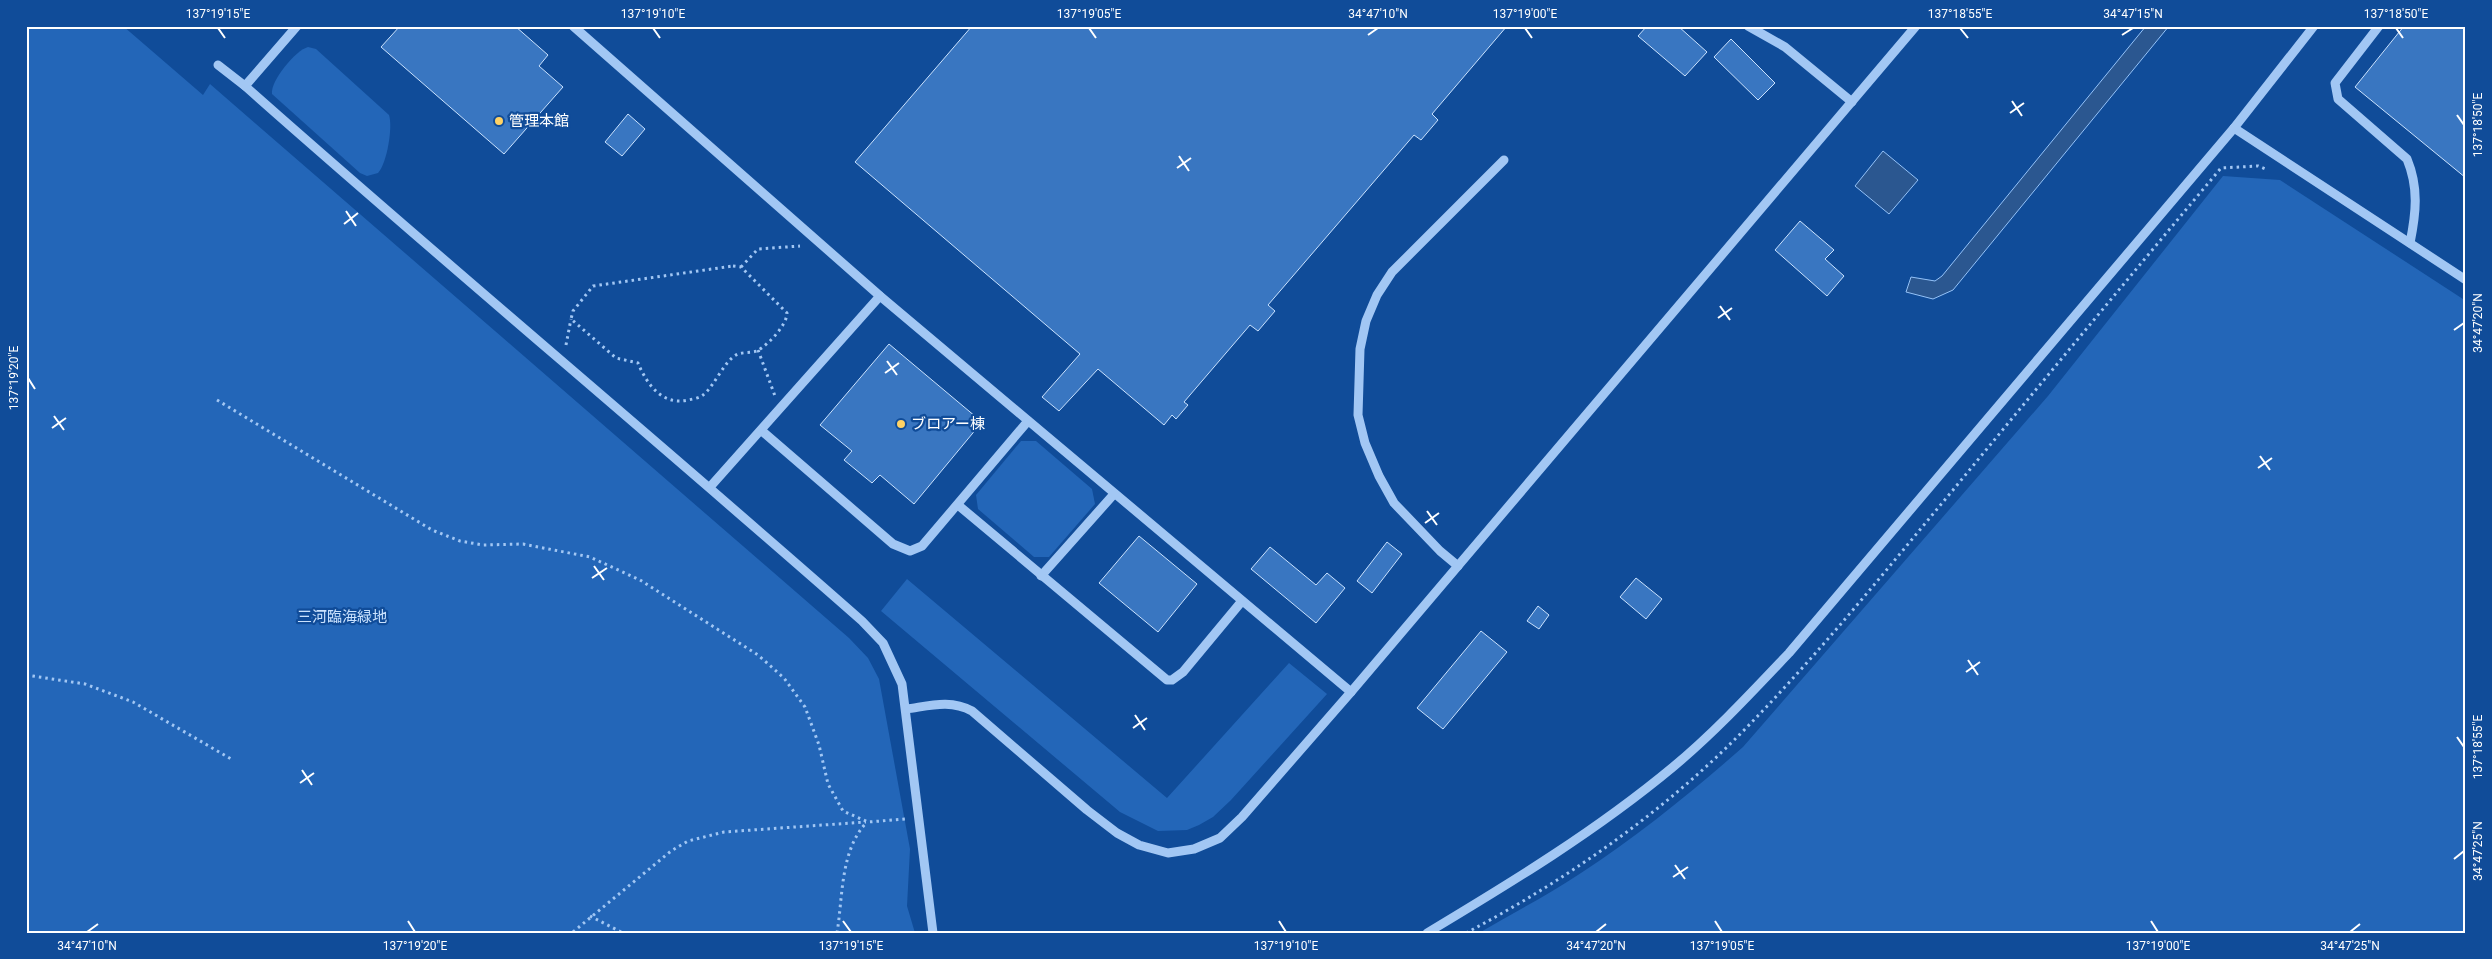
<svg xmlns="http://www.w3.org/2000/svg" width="2492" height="959" viewBox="0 0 2492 959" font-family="Roboto,'Noto Sans JP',sans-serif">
  <rect width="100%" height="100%" fill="#104c99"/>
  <g fill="#2366b8">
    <path d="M 26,26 L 123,26 L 203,95 L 210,84 L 849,638 L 868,658 L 879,679 L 910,849 L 907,906 L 915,933 L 26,933 Z"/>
    <path d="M 308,47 L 316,49 L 389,115 C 393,127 387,163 378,173 L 367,176 L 360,173 L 272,94 C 270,81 296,50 308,47 Z"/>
    <path d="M 2223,176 L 2280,180 L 2466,301 L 2466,933 L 1479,933 C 1513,913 1548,895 1581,873 C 1639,835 1692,792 1743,747 L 2048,396 Z"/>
    <path d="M 1021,441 L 1036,441 L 1092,489 L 1095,504 L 1049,557 L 1034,557 L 978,509 L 976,495 Z"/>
    <path d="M 907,579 L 1167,798 L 1289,663 L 1327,694 L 1231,800 L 1213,817 L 1199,825 L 1187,830 L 1158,831 L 1120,812 L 881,611 Z"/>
  </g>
  <g fill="#2b5790" stroke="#94c2f8">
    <path d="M 2146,26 L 2169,26 L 1953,290 L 1933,299 L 1906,292 L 1911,277 L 1935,281 L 1942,276 Z"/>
    <path d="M 1883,151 L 1918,180 L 1889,214 L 1855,186 Z"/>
  </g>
  <g fill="#3976c1" stroke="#cae2fe">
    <path d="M 400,26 L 515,26 L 548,55 L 539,66 L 563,87 L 504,154 L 381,47 Z"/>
    <path d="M 972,26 L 1507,26 L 1432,114 L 1438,120 L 1421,140 L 1414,135 L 1268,305 L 1275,311 L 1258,331 L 1250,325 L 1184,402 L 1188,405 L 1176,419 L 1172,415 L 1164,425 L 1098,369 L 1059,411 L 1042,397 L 1080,354 L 855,162 Z"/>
    <path d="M 1647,26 L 1678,26 L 1707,52 L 1685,76 L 1638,36 Z"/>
    <path d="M 2404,26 L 2466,26 L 2466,178 L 2355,87 Z"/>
    <path d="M 1731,39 L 1775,83 L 1758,100 L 1714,57 Z"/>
    <path d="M 628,114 L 645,129 L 622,156 L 605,142 Z"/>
    <path d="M 1800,221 L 1834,250 L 1825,259 L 1844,276 L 1827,296 L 1775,250 Z"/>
    <path d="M 889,344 L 982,422 L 914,504 L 880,475 L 872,483 L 844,460 L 852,451 L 820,425 Z"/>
    <path d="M 1139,536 L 1197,584 L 1158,632 L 1099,583 Z"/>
    <path d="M 1387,542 L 1402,554 L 1372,593 L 1357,581 Z"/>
    <path d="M 1270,547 L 1316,585 L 1327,573 L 1345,588 L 1316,623 L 1251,569 Z"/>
    <path d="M 1636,578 L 1662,599 L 1646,619 L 1620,597 Z"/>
    <path d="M 1538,606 L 1549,615 L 1539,629 L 1527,621 Z"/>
    <path d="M 1481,631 L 1507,652 L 1443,729 L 1417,708 Z"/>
  </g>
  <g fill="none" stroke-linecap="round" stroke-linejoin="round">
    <g stroke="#a2c7f4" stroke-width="3" stroke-dasharray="2.5 4" stroke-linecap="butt">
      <path d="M 733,266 L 741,267 L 787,313 C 787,325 768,345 757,351 C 751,353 744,352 738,354 C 724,360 715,386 703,395 C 699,398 693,399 688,400 C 663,406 647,385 638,363 L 616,358 L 571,319 L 573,311 L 593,286 Z"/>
      <path d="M 741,267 L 758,249 L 800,246"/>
      <path d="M 566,345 L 571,319"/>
      <path d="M 758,350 L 775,396"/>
      <path d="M 217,400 L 432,530 L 460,541 L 483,545 L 523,544 L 590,557 L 640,580 L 758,655 L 784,678 L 805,707 L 819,745 L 828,784 L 843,811 L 868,822 L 906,819"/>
      <path d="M 26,675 L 85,684 L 133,702 L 233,760"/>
      <path d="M 590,916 L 623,933"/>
      <path d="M 573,932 L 671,851 L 688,841 L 724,832 L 866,822"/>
      <path d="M 837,933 C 843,897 840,850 867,822"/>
      <path d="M 1466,933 C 1570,878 1668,809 1750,724 C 1822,650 1887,569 1953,490 C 2042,382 2131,275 2221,168 L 2258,166 L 2268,170"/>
    </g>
    <g stroke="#a2c7f4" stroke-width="9">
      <path d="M 297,26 L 245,86 C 449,267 658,441 862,621 L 883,643 L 902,684 L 933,933"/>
      <path d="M 573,26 L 880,296 L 1351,692"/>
      <path d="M 1748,26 L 1785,47 L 1852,102"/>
      <path d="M 2379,26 L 2335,83 L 2338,99 L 2407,159 C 2419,188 2416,213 2410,243"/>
      <path d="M 218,65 L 245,86"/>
      <path d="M 2234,128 L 2466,280"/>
      <path d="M 762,431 L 893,544 L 910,551 L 922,546 L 1028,421"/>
      <path d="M 710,487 L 880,296"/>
      <path d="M 958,505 L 1167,680 L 1172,680 L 1183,672 L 1242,601"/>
      <path d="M 1458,566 L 1440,551 L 1394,503 L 1379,476 L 1365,443 L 1358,415 L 1360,349 L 1366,321 L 1377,295 L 1392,272 L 1504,160"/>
      <path d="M 1041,576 L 1114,494"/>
      <path d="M 906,709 C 929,706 950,699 972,711 L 1087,810 L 1117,833 L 1139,845 L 1168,853 L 1194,849 L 1220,838 L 1242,817 L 1351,692 L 1916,26"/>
      <path d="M 1427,933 C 1512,882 1596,831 1673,767 C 1715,732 1752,692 1789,653 L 2234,128 L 2314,26"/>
    </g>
  </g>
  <path fill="none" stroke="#fff" stroke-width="2" d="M 218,28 L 225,38M 653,28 L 660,38M 1089,28 L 1096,38M 1525,28 L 1532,38M 1960,28 L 1968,38M 2396,28 L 2403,38M 1368,35 L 1378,28M 2122,35 L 2133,28M 2012,101 L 2022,116M 2010,113 L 2024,103M 2457,115 L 2464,125M 1179,156 L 1189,171M 1177,168 L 1191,158M 346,211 L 356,226M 344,224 L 358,213M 1720,306 L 1730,320M 1718,318 L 1732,308M 2454,330 L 2464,323M 887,361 L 897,375M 885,373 L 899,363M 28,378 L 35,389M 54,416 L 64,430M 52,428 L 66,418M 2260,456 L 2270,470M 2258,468 L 2272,458M 1427,511 L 1437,525M 1425,523 L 1439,513M 594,566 L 604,580M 592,578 L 607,568M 1968,660 L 1978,675M 1966,672 L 1980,662M 1135,715 L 1145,730M 1133,728 L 1147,718M 2457,737 L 2464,747M 302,770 L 312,785M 300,783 L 314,773M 2454,859 L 2464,851M 1675,865 L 1685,879M 1673,877 L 1688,867M 408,921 L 415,932M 843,921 L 851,932M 1279,921 L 1286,932M 1715,921 L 1722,932M 2151,921 L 2158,932M 87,932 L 98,924M 1596,932 L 1606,924M 2350,932 L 2360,924"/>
  <g fill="#ffd265" stroke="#104c99" stroke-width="2">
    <circle cx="499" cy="121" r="5"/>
    <circle cx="901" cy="424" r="5"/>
  </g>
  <g text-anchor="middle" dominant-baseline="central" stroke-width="4.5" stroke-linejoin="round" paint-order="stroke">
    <g font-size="15" fill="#fff" stroke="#104c99" text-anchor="start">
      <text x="509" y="121">管理本館</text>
      <text x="911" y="424">ブロアー棟</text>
    </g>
    <g font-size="15" fill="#cae2fe" stroke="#104c99">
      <text x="342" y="617">三河臨海緑地</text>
    </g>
  </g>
  <rect width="2492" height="959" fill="none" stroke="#104c99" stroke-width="55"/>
  <rect x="28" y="28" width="2436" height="904" fill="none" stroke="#fff" stroke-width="2"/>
  <g font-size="12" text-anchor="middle" fill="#fff">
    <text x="218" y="18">137°19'15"E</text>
    <text x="653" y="18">137°19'10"E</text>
    <text x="1089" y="18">137°19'05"E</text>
    <text x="1378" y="18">34°47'10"N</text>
    <text x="1525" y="18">137°19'00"E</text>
    <text x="1960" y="18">137°18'55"E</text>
    <text x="2133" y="18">34°47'15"N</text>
    <text x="2396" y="18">137°18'50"E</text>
    <text transform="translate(2478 125) rotate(-90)" y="4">137°18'50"E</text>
    <text transform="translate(2478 323) rotate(-90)" y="4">34°47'20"N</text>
    <text transform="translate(14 378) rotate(-90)" y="4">137°19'20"E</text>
    <text transform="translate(2478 747) rotate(-90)" y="4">137°18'55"E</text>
    <text transform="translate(2478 851) rotate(-90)" y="4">34°47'25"N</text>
    <text x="87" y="950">34°47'10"N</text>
    <text x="415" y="950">137°19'20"E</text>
    <text x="851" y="950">137°19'15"E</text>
    <text x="1286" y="950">137°19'10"E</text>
    <text x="1596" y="950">34°47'20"N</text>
    <text x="1722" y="950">137°19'05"E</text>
    <text x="2158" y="950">137°19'00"E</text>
    <text x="2350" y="950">34°47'25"N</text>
  </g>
</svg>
